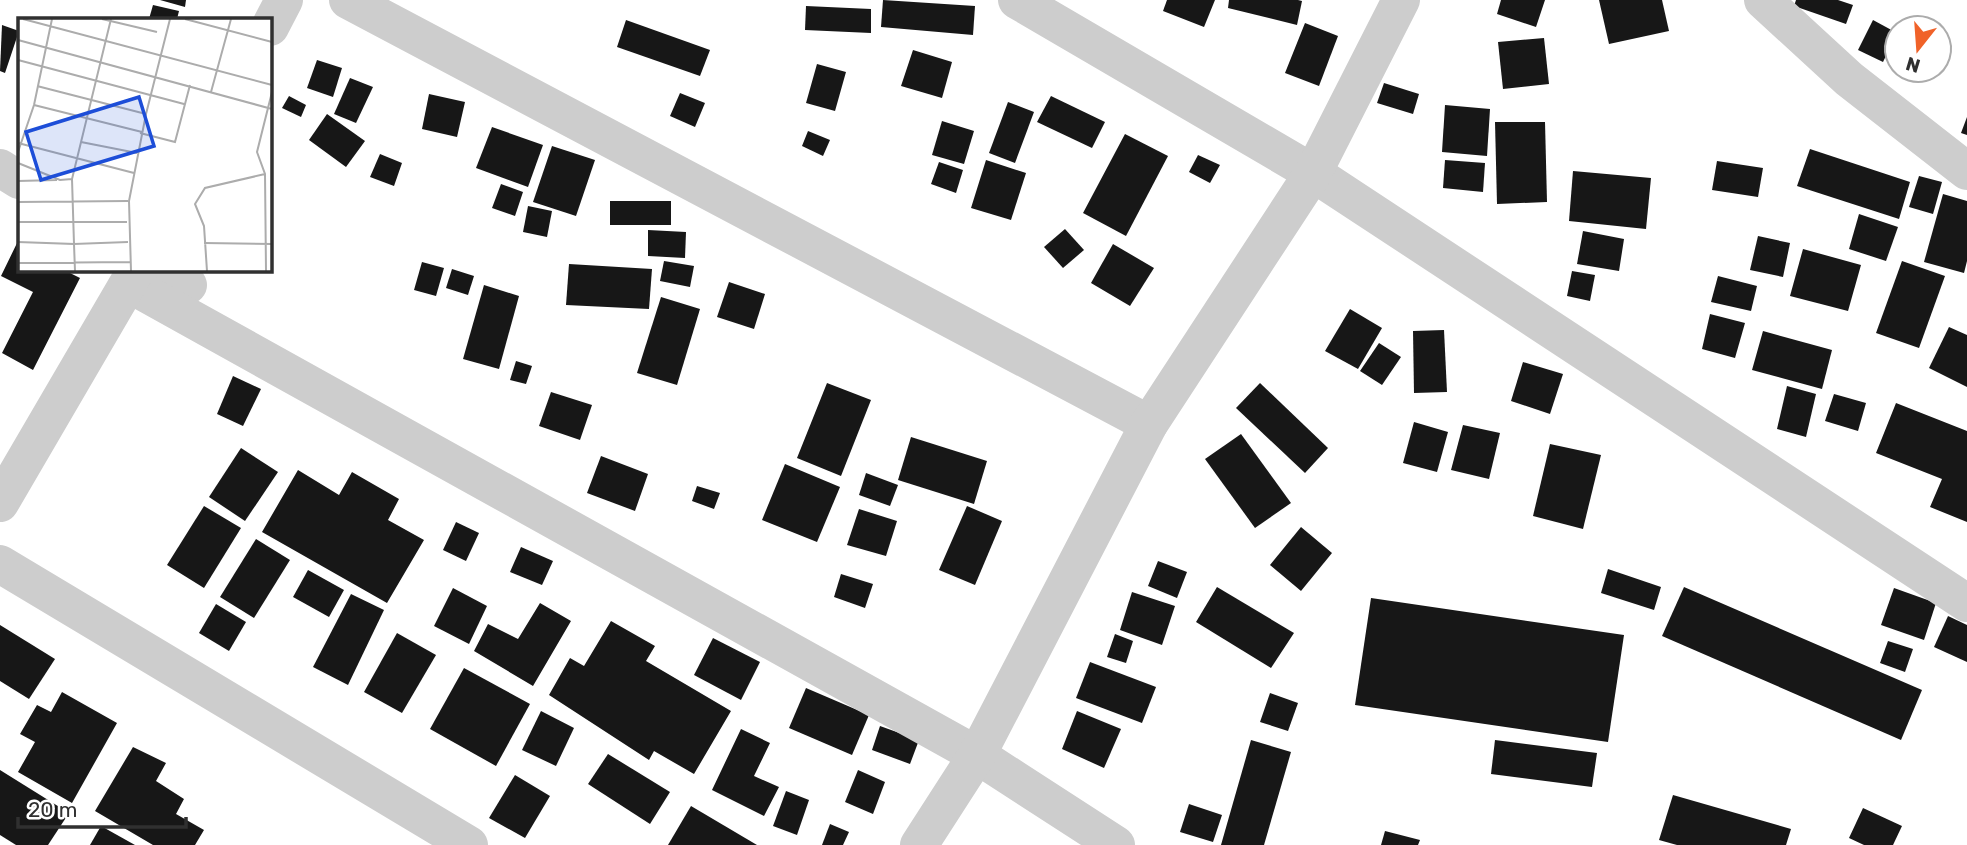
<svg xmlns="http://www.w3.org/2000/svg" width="1967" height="845" viewBox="0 0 1967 845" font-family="Rubik,sans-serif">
  <rect width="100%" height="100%" fill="#fff"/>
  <g fill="#171717">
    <path d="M 160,0 L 186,0 L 185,7 Z"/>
    <path d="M 883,0 L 975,6 L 973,35 L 881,27 Z"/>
    <path d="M 1167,0 L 1215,0 L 1204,27 L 1163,11 Z"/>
    <path d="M 1229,0 L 1298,0 L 1302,1 L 1297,25 L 1228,8 Z"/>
    <path d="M 1501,0 L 1545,0 L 1536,27 L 1497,14 Z"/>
    <path d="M 1599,0 L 1662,0 L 1669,31 L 1609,44 Z"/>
    <path d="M 1796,0 L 1838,0 L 1853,5 L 1846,24 L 1794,6 Z"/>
    <path d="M 153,5 L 179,11 L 177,19 L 149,19 Z"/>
    <path d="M 806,6 L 871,9 L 871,33 L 805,30 Z"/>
    <path d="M 626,20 L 710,50 L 700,76 L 617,47 Z"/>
    <path d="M 1873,20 L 1897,33 L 1883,62 L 1858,50 Z"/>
    <path d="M 1305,23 L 1338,36 L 1319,86 L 1285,73 Z"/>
    <path d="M 2,25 L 19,31 L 5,73 L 0,71 Z"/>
    <path d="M 1544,38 L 1549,84 L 1503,89 L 1498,42 Z"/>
    <path d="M 913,50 L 952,62 L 942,98 L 901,86 Z"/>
    <path d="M 317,60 L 342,68 L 333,97 L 307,88 Z"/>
    <path d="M 817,64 L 846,72 L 835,111 L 806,103 Z"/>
    <path d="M 350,78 L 373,87 L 356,123 L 334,114 Z"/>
    <path d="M 1384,83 L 1419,94 L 1413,114 L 1377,103 Z"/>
    <path d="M 680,93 L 705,103 L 695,127 L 670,116 Z"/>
    <path d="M 429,94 L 465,102 L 457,137 L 422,129 Z"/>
    <path d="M 289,96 L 306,105 L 301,117 L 282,108 Z"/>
    <path d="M 1051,96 L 1105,122 L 1092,148 L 1037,122 Z"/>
    <path d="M 1008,102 L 1034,112 L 1015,163 L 989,153 Z"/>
    <path d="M 1445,105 L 1490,109 L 1487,156 L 1442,152 Z"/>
    <path d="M 327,114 L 365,141 L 346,167 L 309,140 Z"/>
    <path d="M 1967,117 L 1967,135 L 1961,133 Z"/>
    <path d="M 942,121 L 974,131 L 964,164 L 932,155 Z"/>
    <path d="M 1495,122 L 1545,122 L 1547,202 L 1497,204 Z"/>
    <path d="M 492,127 L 543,145 L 528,187 L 476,168 Z"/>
    <path d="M 808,131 L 830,140 L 823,156 L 802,146 Z"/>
    <path d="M 1125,134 L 1168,156 L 1126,236 L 1083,213 Z"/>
    <path d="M 552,146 L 595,160 L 576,216 L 533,202 Z"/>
    <path d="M 1810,149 L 1910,182 L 1899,219 L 1797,186 Z"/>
    <path d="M 380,154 L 402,163 L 394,186 L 370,177 Z"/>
    <path d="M 1198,155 L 1220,165 L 1210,183 L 1189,172 Z"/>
    <path d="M 986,160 L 1026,173 L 1011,220 L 971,208 Z"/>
    <path d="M 1445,160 L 1485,163 L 1483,192 L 1443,188 Z"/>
    <path d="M 1717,161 L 1763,168 L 1758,197 L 1712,190 Z"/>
    <path d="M 939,162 L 963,170 L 956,193 L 931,184 Z"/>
    <path d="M 1573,171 L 1651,178 L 1646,229 L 1569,221 Z"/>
    <path d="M 1919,176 L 1942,182 L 1933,214 L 1909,207 Z"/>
    <path d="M 501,184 L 523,192 L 515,216 L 492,208 Z"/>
    <path d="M 1943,194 L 1967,201 L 1967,261 L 1964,273 L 1924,262 Z"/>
    <rect x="610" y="201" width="61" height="24"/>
    <path d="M 528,206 L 552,211 L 547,237 L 523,232 Z"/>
    <path d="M 1859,214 L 1898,227 L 1886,261 L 1849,249 Z"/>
    <path d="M 1065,229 L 1084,250 L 1063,268 L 1044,247 Z"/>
    <path d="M 648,230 L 686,232 L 685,258 L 648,256 Z"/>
    <path d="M 1583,231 L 1624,239 L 1619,271 L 1577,264 Z"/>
    <path d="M 1758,236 L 1790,243 L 1783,277 L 1750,270 Z"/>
    <path d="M 19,239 L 19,270 L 64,270 L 80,278 L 33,370 L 2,353 L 33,292 L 1,276 Z"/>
    <path d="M 1113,244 L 1154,268 L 1130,306 L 1091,283 Z"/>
    <path d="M 1803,249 L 1861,265 L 1848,311 L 1790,296 Z"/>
    <path d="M 664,261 L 694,266 L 690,287 L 660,281 Z"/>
    <path d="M 1902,261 L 1945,276 L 1919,348 L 1876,333 Z"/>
    <path d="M 422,262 L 444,268 L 436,296 L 414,290 Z"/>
    <path d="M 569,264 L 652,269 L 649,309 L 566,305 Z"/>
    <path d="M 452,269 L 474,276 L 468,295 L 446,288 Z"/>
    <path d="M 1572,271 L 1595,275 L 1590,301 L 1567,296 Z"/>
    <path d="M 1718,276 L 1757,286 L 1751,311 L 1711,302 Z"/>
    <path d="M 729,282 L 765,294 L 754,329 L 717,317 Z"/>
    <path d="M 484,285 L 519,296 L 499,369 L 463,359 Z"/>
    <path d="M 661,297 L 700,309 L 677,385 L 637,373 Z"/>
    <path d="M 1350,309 L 1382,328 L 1358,369 L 1325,351 Z"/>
    <path d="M 1710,314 L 1745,323 L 1735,358 L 1702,349 Z"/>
    <path d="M 1949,327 L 1967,335 L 1967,387 L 1929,368 Z"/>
    <path d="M 1444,330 L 1447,392 L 1414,393 L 1413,331 Z"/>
    <path d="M 1763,331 L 1832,350 L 1822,389 L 1752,370 Z"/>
    <path d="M 1379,343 L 1401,357 L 1382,385 L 1360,371 Z"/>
    <path d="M 516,361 L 532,366 L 526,384 L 510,380 Z"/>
    <path d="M 1523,362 L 1563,374 L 1550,414 L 1511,401 Z"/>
    <path d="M 233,376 L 261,389 L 243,426 L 217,414 Z"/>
    <path d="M 827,383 L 871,400 L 841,476 L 797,458 Z"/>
    <path d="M 1260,383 L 1328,448 L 1305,473 L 1236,408 Z"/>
    <path d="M 1787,386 L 1816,394 L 1806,437 L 1777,429 Z"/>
    <path d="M 551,392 L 592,405 L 580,440 L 539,426 Z"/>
    <path d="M 1834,394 L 1866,403 L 1858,431 L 1825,421 Z"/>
    <path d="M 1896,403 L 1967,431 L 1967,522 L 1930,507 L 1942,479 L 1876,453 Z"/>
    <path d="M 1414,422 L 1448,432 L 1437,472 L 1403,463 Z"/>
    <path d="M 1463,425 L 1500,433 L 1489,479 L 1451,470 Z"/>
    <path d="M 1241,434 L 1291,503 L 1255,528 L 1205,459 Z"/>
    <path d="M 911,437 L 987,461 L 974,504 L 898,480 Z"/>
    <path d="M 1550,444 L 1601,455 L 1583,529 L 1533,516 Z"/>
    <path d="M 241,448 L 278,472 L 245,521 L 209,497 Z"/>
    <path d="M 601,456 L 648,474 L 635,511 L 587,493 Z"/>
    <path d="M 785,464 L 840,487 L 817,542 L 762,520 Z"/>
    <path d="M 298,470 L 339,495 L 352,472 L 399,499 L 388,520 L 424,540 L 387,603 L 262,532 Z"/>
    <path d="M 866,473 L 898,485 L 890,506 L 859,495 Z"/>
    <path d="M 697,486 L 720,493 L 714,509 L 692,501 Z"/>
    <path d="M 204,506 L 241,528 L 204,588 L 167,565 Z"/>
    <path d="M 967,506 L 1002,521 L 975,585 L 939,570 Z"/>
    <path d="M 859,509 L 897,521 L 886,556 L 847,545 Z"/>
    <path d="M 456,522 L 479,533 L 466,561 L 443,550 Z"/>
    <path d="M 1301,527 L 1332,553 L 1301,591 L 1270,565 Z"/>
    <path d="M 256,539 L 290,560 L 254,618 L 220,597 Z"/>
    <path d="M 521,547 L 553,561 L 542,585 L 510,572 Z"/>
    <path d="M 1158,561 L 1187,572 L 1177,598 L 1148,586 Z"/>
    <path d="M 1608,569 L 1661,587 L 1654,610 L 1601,593 Z"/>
    <path d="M 308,570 L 344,590 L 329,617 L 293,597 Z"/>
    <path d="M 841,574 L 873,584 L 865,608 L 834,597 Z"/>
    <path d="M 1217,587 L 1294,633 L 1271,668 L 1196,622 Z"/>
    <path d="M 1684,587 L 1922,690 L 1901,740 L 1662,636 Z"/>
    <path d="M 453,588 L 487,606 L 469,644 L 434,626 Z"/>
    <path d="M 1894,588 L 1936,603 L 1924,640 L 1881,625 Z"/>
    <path d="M 1132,592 L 1175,606 L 1162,645 L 1120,630 Z"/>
    <path d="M 351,594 L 384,610 L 348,685 L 313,667 Z"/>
    <path d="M 1371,598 L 1624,635 L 1608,742 L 1355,705 Z"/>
    <path d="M 540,603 L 571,621 L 533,686 L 474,651 L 488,624 L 518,639 Z"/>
    <path d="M 216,604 L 246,622 L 229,651 L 199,633 Z"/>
    <path d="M 1948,616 L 1967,625 L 1967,662 L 1934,647 Z"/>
    <path d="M 611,621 L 655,646 L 646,661 L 731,711 L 694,774 L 654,751 L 649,760 L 549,695 L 570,658 L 584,666 Z"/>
    <path d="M 0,625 L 55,659 L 29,699 L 0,681 Z"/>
    <path d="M 397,633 L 436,655 L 402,713 L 364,692 Z"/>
    <path d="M 1115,634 L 1133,641 L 1126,663 L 1107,657 Z"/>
    <path d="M 713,638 L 760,662 L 741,700 L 694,675 Z"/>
    <path d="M 1888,641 L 1913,649 L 1905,672 L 1880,663 Z"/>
    <path d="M 1090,662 L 1156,687 L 1142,723 L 1076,698 Z"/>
    <path d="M 464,668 L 530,704 L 496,766 L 430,729 Z"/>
    <path d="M 806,688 L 869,715 L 852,755 L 789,728 Z"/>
    <path d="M 62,692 L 117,723 L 72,803 L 18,772 L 35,742 L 20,734 L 37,705 L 51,712 Z"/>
    <path d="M 1270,693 L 1298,703 L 1288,731 L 1260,722 Z"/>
    <path d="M 541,711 L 574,728 L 556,766 L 522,750 Z"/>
    <path d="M 1077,711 L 1121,729 L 1104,768 L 1062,749 Z"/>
    <path d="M 880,726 L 919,740 L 910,764 L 872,750 Z"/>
    <path d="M 741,729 L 770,743 L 754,776 L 779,787 L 764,816 L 712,790 Z"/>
    <path d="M 1251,740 L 1291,752 L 1264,845 L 1221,845 Z"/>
    <path d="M 1495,740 L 1597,753 L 1592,787 L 1491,774 Z"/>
    <path d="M 133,747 L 166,763 L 156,781 L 184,799 L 176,814 L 204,830 L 195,845 L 153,845 L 95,811 Z"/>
    <path d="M 608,754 L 670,792 L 650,824 L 588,784 Z"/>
    <path d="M 0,770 L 69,813 L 48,845 L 16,845 L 0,835 Z"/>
    <path d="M 858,770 L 885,782 L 873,814 L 845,802 Z"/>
    <path d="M 515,775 L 550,796 L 525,838 L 489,818 Z"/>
    <path d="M 786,791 L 809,800 L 797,835 L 773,826 Z"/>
    <path d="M 1673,795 L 1791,829 L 1786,845 L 1677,845 L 1659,840 Z"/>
    <path d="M 1189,804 L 1222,815 L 1213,842 L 1180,832 Z"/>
    <path d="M 691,806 L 757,845 L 668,845 Z"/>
    <path d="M 1863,808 L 1902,826 L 1893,845 L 1864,845 L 1849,838 Z"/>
    <path d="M 830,824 L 849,832 L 843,845 L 822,845 Z"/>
    <path d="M 101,826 L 135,845 L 90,845 Z"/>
    <path d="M 1385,831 L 1420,840 L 1418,845 L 1381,845 Z"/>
  </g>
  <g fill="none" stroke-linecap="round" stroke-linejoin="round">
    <g stroke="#cdcdcd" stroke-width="38">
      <path d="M 348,0 L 1149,424"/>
      <path d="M 1017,0 L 1313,173 L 1967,603"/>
      <path d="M 1763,0 L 1849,79 L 1967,171"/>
      <path d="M 270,27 L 284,0"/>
      <path d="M 0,168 L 19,180"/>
      <path d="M 164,270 L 188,285"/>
      <path d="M 129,284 L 977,755 L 1116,845"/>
      <path d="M 0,503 L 136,270"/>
      <path d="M 0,564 L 469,845"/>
      <path d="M 919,845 L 977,755 L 1149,424 L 1313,173 L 1401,0"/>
    </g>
  </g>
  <g transform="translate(18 18)">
    <rect width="254" height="254" fill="#fff"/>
    <path fill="none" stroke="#acacac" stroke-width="2" d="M 5,1 L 254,67M 84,1 L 139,14M 93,1 L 54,161 L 56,226 L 110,224M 167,1 L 254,24M 0,22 L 254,91M 0,42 L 166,86M 19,68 L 128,96 L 111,183 L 113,253M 193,74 L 213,1M 16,87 L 124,114M 128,96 L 152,1M 122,115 L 157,124 L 172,67M 63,124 L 119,135M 0,125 L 116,155M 0,134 L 16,87 L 34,1M 0,145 L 42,162 L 54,161M 0,163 L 39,162M 0,184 L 110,183M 0,204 L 109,204M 0,224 L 56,226 L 57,253M 186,225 L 254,226M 0,245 L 112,244M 189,253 L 186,208 L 177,186 L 187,170 L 247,156M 248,253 L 247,156 L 239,134 L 254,74"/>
    <path fill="#1d4ed8" fill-opacity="0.15" stroke="#1d4ed8" stroke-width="3.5" d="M 121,79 L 136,128 L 23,162 L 8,114 Z"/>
    <rect width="254" height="254" fill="none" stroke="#303030" stroke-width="3.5"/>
  </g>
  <g transform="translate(1918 49) rotate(197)"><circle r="33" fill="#ffffff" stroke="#acacac" stroke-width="2"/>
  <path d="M0-5L12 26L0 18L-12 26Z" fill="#f06229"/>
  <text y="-10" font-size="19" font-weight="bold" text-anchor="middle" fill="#303030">N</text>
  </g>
  <path d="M18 817v10h168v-10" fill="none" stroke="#303030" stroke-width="3.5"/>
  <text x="28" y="817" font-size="21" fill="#303030" stroke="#ffffff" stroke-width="5" paint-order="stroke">20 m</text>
</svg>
